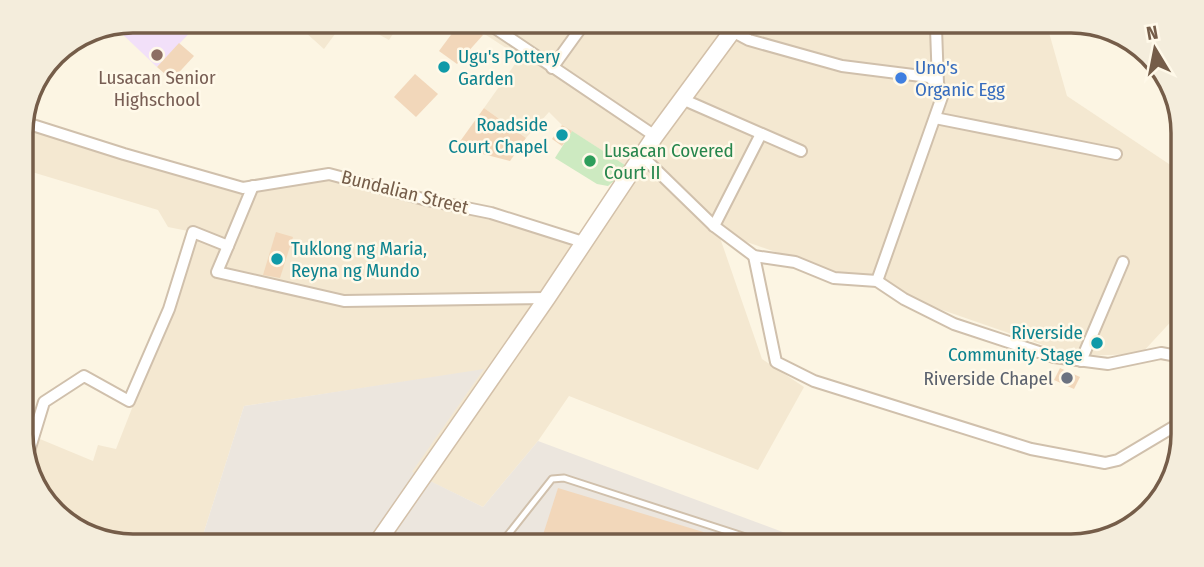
<svg xmlns="http://www.w3.org/2000/svg" width="1204" height="567" viewBox="0 0 1204 567" font-family="'Fira Sans Condensed',sans-serif">
  <rect width="100%" height="100%" fill="#fcf5e3"/>
  <g fill="#f4e8d1">
    <path d="M 294,22 L 343,23 L 324,49 Z"/>
    <path d="M 358,23 L 400,23 L 389,40 Z"/>
    <path d="M 469,24 L 1048,29 L 1067,96 L 1181,172 L 1178,314 L 1141,354 L 1075,356 L 718,232 L 762,359 L 804,387 L 758,470 L 569,396 L 538,441 L 483,507 L 411,472 L 483,370 L 244,406 L 202,538 L 90,537 L 44,502 L 23,455 L 23,432 L 93,461 L 98,445 L 116,449 L 171,309 L 193,232 L 168,227 L 158,210 L 22,169 L 21,126 L 243,188 L 329,174 L 583,242 L 598,219 L 625,165 L 562,125 L 549,112 L 526,138 L 484,108 L 520,57 Z"/>
  </g>
  <path fill="#ece6de" d="M 484,369 L 412,472 L 483,507 L 538,441 L 815,544 L 202,538 L 244,406 Z"/>
  <path fill="#f2e0f9" d="M 133,21 L 200,22 L 157,67 L 118,30 L 123,25 Z"/>
  <path fill="#cdeac1" d="M 572,131 L 625,165 L 615,180 L 608,186 L 597,184 L 555,158 Z"/>
  <g fill="#f2d7ba">
    <path d="M 459,24 L 468,24 L 483,35 L 457,64 L 439,51 Z"/>
    <path d="M 179,43 L 194,56 L 172,80 L 157,67 Z"/>
    <path d="M 415,74 L 438,94 L 416,117 L 394,97 Z"/>
    <path d="M 484,108 L 526,138 L 510,161 L 456,147 Z"/>
    <path d="M 562,125 L 572,131 L 562,146 L 552,139 Z"/>
    <path d="M 276,232 L 293,237 L 280,278 L 263,275 Z"/>
    <path d="M 1060,368 L 1080,377 L 1074,389 L 1054,380 Z"/>
    <path d="M 558,488 L 733,541 L 733,543 L 541,541 Z"/>
  </g>
  <g fill="none" stroke-linecap="round" stroke-linejoin="round">
    <defs>
      <path id="lane" d="M 503,541 L 552,479 L 564,478 L 764,543"/>
      <g id="street">
        <path d="M 489,24 L 655,136"/>
        <path d="M 936,28 L 938,84"/>
        <path d="M 732,31 L 749,40 L 842,66 L 929,77 L 938,84 L 943,94 L 877,281"/>
        <path d="M 552,68 L 583,25"/>
        <path d="M 682,99 L 801,151"/>
        <path d="M 935,118 L 1116,154"/>
        <path d="M 23,122 L 124,154 L 243,188 L 329,174 L 427,200 L 491,213 L 583,242"/>
        <path d="M 642,156 L 714,226 L 754,256 L 795,262 L 834,278 L 877,281 L 904,299 L 954,324 L 1054,357 L 1108,364 L 1161,353 L 1177,356"/>
        <path d="M 714,226 L 761,134"/>
        <path d="M 228,246 L 217,272 L 344,301 L 547,298"/>
        <path d="M 754,256 L 776,362 L 814,381 L 1031,449 L 1105,463 L 1118,460 L 1175,426"/>
        <path d="M 1081,361 L 1123,262"/>
        <path d="M 26,461 L 44,402 L 84,376 L 129,401 L 169,309 L 193,232 L 228,246 L 253,186"/>
      </g>
      <path id="secondary" d="M 379,540 L 547,298 L 655,136 L 736,26"/>
    </defs>
    <use href="#lane" stroke="#d0c0ac" stroke-width="9"/>
    <use href="#street" stroke="#d0c0ac" stroke-width="14"/>
    <use href="#secondary" stroke="#d3c0a9" stroke-width="19"/>
    <use href="#lane" stroke="#fff" stroke-width="5"/>
    <use href="#street" stroke="#fff" stroke-width="10"/>
    <use href="#secondary" stroke="#fff" stroke-width="16"/>
  </g>
  <circle fill="#8d6e63" stroke="#fff9e9" stroke-width="2.5" cx="157" cy="55" r="7"/>
  <g fill="#0f9aa8" stroke="#fff9e9" stroke-width="2.5">
    <circle cx="444" cy="67" r="7"/>
    <circle cx="562" cy="135" r="7"/>
    <circle cx="277" cy="259" r="7"/>
    <circle cx="1097" cy="343" r="7"/>
  </g>
  <circle fill="#3f7fe0" stroke="#fff9e9" stroke-width="2.5" cx="901" cy="78" r="7"/>
  <circle fill="#2e9e5b" stroke="#fff9e9" stroke-width="2.5" cx="590" cy="161" r="7"/>
  <circle fill="#6b7280" stroke="#fff9e9" stroke-width="2.5" cx="1067" cy="378" r="7"/>
  <g text-anchor="middle" dominant-baseline="central" stroke-width="5" stroke-linejoin="round" paint-order="stroke">
    <g font-size="19" fill="#0d838f" stroke="#fff9e9" text-anchor="start">
      <text x="458" y="56">Ugu's Pottery<tspan x="458" dy="22">Garden</tspan></text>
      <text x="548" y="124" text-anchor="end">Roadside<tspan x="548" dy="22">Court Chapel</tspan></text>
      <text x="291" y="248">Tuklong ng Maria,<tspan x="291" dy="22">Reyna ng Mundo</tspan></text>
      <text x="1083" y="332" text-anchor="end">Riverside<tspan x="1083" dy="22">Community Stage</tspan></text>
    </g>
    <g font-size="19" fill="#366cbe" stroke="#fff9e9" text-anchor="start">
      <text x="915" y="67">Uno's<tspan x="915" dy="22">Organic Egg</tspan></text>
    </g>
    <g font-size="19" fill="#785e54" stroke="#fff9e9">
      <text x="157" y="77">Lusacan Senior<tspan x="157" dy="22">Highschool</tspan></text>
    </g>
    <g font-size="19" fill="#27864d" stroke="#fff9e9" text-anchor="start">
      <text x="604" y="150">Lusacan Covered<tspan x="604" dy="22">Court II</tspan></text>
    </g>
    <g font-size="19" fill="#755d49" stroke="#fff9e9">
      <text transform="translate(405 192) rotate(14)">Bundalian Street</text>
    </g>
    <g font-size="19" fill="#5b616d" stroke="#fff9e9" text-anchor="end">
      <text x="1053" y="378">Riverside Chapel</text>
    </g>
  </g>
  <path d="M0 0H1204V567H0ZM133 33H1071A100 100 0 0 1 1171 133V434A100 100 0 0 1 1071 534H133A100 100 0 0 1 33 434V133A100 100 0 0 1 133 33Z" fill="#f4eddc" fill-rule="evenodd"/>
  <path fill="none" stroke="#755d49" stroke-width="3.5" d="M133 33H1071A100 100 0 0 1 1171 133V434A100 100 0 0 1 1071 534H133A100 100 0 0 1 33 434V133A100 100 0 0 1 133 33Z"/>
  <g transform="translate(1155 49) rotate(350)" stroke="#fff9e9" stroke-width="5" paint-order="stroke">
  <path d="M0-5L12 26L0 18L-12 26Z" fill="#755d49"/>
  <text y="-10" font-size="19" font-weight="bold" text-anchor="middle" fill="#755d49">N</text>
  </g>
</svg>
